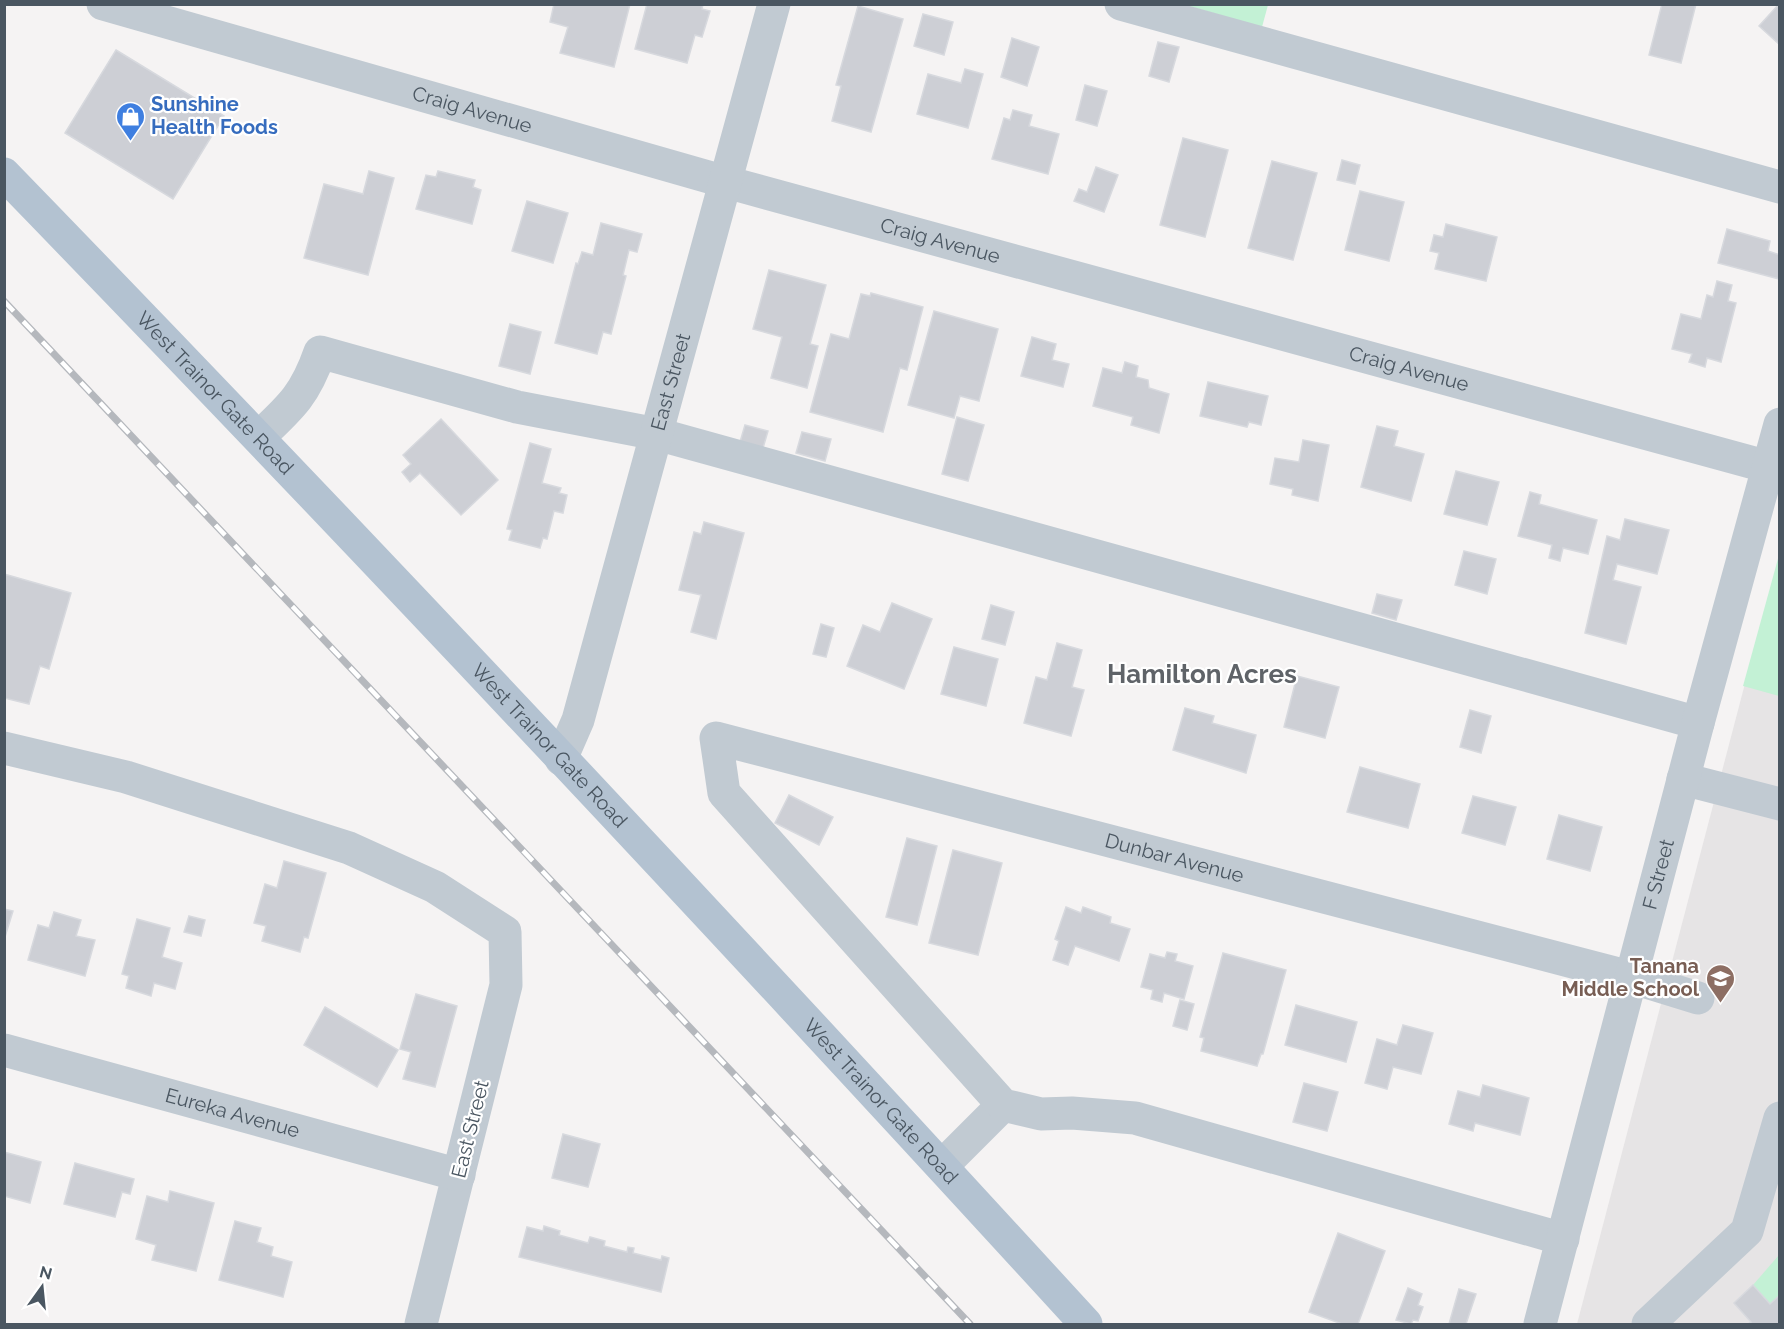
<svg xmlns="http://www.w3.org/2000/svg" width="1784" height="1329" viewBox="0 0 1784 1329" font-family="Raleway,sans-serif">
  <rect width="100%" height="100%" fill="#f5f3f3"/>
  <path fill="#e6e4e5" d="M 1753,653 L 1779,660 L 1779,1324 L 1577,1324 Z"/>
  <g fill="#c3f1d5">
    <path d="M 1185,5 L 1268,5 L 1262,27 Z"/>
    <path d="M 1779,555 L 1780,696 L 1779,696 L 1743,686 Z"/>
    <path d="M 1779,1255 L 1779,1295 L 1770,1304 L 1753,1285 Z"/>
  </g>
  <g fill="#cdcfd5" stroke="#d7d9de" stroke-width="1.5">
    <path d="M 554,4 L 630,4 L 614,67 L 560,53 L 568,27 L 550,22 Z"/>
    <path d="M 647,4 L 703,4 L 702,9 L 710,11 L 702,37 L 695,35 L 687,63 L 635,49 Z"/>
    <path d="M 1662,4 L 1696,4 L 1681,63 L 1649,55 Z"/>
    <path d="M 1779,4 L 1780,4 L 1780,45 L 1759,26 Z"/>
    <path d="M 858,6 L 903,19 L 871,132 L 832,121 L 841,86 L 836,85 Z"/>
    <path d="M 923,14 L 953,22 L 944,55 L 914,46 Z"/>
    <path d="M 1012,38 L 1039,47 L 1027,86 L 1001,77 Z"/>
    <path d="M 1158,42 L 1179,47 L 1169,82 L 1149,76 Z"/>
    <path d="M 116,50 L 224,116 L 173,199 L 65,133 Z"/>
    <path d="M 965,69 L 983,74 L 968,128 L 917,114 L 928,74 L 961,83 Z"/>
    <path d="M 1085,85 L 1107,91 L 1097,126 L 1076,120 Z"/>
    <path d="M 1013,110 L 1032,115 L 1029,126 L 1059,134 L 1048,174 L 992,159 L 1004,118 L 1010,120 Z"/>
    <path d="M 1183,138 L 1228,150 L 1205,237 L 1160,225 Z"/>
    <path d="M 1342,160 L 1360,165 L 1355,184 L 1337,180 Z"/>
    <path d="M 1272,161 L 1317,173 L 1293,260 L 1248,248 Z"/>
    <path d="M 1096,167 L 1118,175 L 1104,212 L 1074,201 L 1079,189 L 1087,192 Z"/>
    <path d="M 369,171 L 394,178 L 368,275 L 304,258 L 324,184 L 363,194 Z"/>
    <path d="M 438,171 L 475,180 L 473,187 L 481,190 L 472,224 L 416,209 L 426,175 L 436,177 Z"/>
    <path d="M 1360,191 L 1404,202 L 1389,261 L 1345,250 Z"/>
    <path d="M 527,201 L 568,213 L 553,263 L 512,251 Z"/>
    <path d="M 601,223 L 642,234 L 637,252 L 629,250 L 623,275 L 626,276 L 611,334 L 603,332 L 597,354 L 555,343 L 576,263 L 578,264 L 582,252 L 593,255 Z"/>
    <path d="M 1446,224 L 1497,237 L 1486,281 L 1435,269 L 1439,253 L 1430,251 L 1434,235 L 1443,237 Z"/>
    <path d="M 1727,229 L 1770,241 L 1768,251 L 1780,255 L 1779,279 L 1718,263 Z"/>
    <path d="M 769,270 L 826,285 L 810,344 L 818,346 L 807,388 L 771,378 L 782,337 L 753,329 Z"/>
    <path d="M 1717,281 L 1732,285 L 1728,301 L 1736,303 L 1721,362 L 1707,358 L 1705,367 L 1689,362 L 1692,354 L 1672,349 L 1681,314 L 1701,319 L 1707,295 L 1713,297 Z"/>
    <path d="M 871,293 L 923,307 L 907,370 L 900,368 L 883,432 L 810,412 L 831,334 L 849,339 L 861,294 L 870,296 Z"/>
    <path d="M 934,311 L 998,329 L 979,401 L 960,396 L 954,418 L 908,405 Z"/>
    <path d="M 510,324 L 541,332 L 530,374 L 499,366 Z"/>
    <path d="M 1032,337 L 1056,344 L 1052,360 L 1069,364 L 1063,387 L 1021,376 Z"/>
    <path d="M 1125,362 L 1138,366 L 1136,377 L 1148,380 L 1149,388 L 1169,394 L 1159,433 L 1131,425 L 1133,417 L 1093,406 L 1103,368 L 1122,373 Z"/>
    <path d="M 1208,382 L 1268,396 L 1261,425 L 1249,422 L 1247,427 L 1200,416 Z"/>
    <path d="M 957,417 L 984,425 L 968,481 L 942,474 Z"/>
    <path d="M 441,419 L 498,480 L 461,515 L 420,473 L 410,482 L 402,472 L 411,464 L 403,455 Z"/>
    <path d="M 745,425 L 768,431 L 763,448 L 740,442 Z"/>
    <path d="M 1377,426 L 1398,431 L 1394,446 L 1424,454 L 1411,501 L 1361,487 Z"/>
    <path d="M 802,432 L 831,439 L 825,461 L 796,453 Z"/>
    <path d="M 1303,440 L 1329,445 L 1318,501 L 1292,495 L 1293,489 L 1270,484 L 1275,458 L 1299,462 Z"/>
    <path d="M 530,443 L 551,449 L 542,483 L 561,488 L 559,493 L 567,495 L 563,513 L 554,511 L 547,539 L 543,538 L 540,548 L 509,540 L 512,530 L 507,529 Z"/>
    <path d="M 1456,471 L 1499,482 L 1487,525 L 1444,514 Z"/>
    <path d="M 1530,492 L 1541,495 L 1539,504 L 1597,520 L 1588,554 L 1563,548 L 1560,561 L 1549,558 L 1552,545 L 1518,536 Z"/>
    <path d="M 1625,519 L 1669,530 L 1657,574 L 1617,564 L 1613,580 L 1641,587 L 1626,644 L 1585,633 L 1607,536 L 1620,540 Z"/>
    <path d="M 704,522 L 744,533 L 716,639 L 691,632 L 701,595 L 679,590 L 694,532 L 701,534 Z"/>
    <path d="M 1464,551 L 1496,559 L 1487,594 L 1455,585 Z"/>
    <path d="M 4,574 L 71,593 L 49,669 L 40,666 L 29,704 L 4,698 Z"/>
    <path d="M 1377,594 L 1402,600 L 1396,620 L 1372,613 Z"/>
    <path d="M 892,603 L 932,619 L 904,689 L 847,666 L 863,625 L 880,632 Z"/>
    <path d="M 991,605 L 1014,612 L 1005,645 L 982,639 Z"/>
    <path d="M 821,624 L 834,628 L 826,657 L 813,654 Z"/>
    <path d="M 1057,643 L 1082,650 L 1072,687 L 1084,690 L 1071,736 L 1024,723 L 1036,677 L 1047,680 Z"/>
    <path d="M 954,647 L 998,659 L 986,706 L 941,694 Z"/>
    <path d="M 1297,676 L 1339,687 L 1325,738 L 1284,727 Z"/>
    <path d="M 1185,708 L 1214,716 L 1212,723 L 1256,735 L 1246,773 L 1173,750 Z"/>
    <path d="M 1470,710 L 1491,716 L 1481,753 L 1460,747 Z"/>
    <path d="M 1360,767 L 1420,784 L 1408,828 L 1347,812 Z"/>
    <path d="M 789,795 L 833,817 L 819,845 L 775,823 Z"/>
    <path d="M 1473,796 L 1516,807 L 1505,845 L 1462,833 Z"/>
    <path d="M 1559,815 L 1602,827 L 1590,871 L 1547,859 Z"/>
    <path d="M 907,838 L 937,846 L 917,925 L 886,917 Z"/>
    <path d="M 953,850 L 1002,863 L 978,955 L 929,943 Z"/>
    <path d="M 284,861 L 326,873 L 308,938 L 304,937 L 300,952 L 262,941 L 266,926 L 254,923 L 265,884 L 277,888 Z"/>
    <path d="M 1066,907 L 1081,913 L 1083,907 L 1111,917 L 1110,923 L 1130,929 L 1119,961 L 1075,946 L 1068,965 L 1053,960 L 1059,941 L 1055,939 Z"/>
    <path d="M 4,909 L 13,911 L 4,940 Z"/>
    <path d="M 54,912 L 81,920 L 76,936 L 95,940 L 85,976 L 28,960 L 38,925 L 49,928 Z"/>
    <path d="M 189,916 L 205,920 L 201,936 L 184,932 Z"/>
    <path d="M 137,919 L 170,928 L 162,957 L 182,963 L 175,989 L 154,983 L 151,996 L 126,988 L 129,976 L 122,974 Z"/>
    <path d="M 1167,952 L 1177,954 L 1175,961 L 1193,966 L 1184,999 L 1164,993 L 1162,1002 L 1151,999 L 1153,990 L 1141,987 L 1150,954 L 1165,958 Z"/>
    <path d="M 1223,953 L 1286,970 L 1263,1054 L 1261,1054 L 1257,1066 L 1201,1051 L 1204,1038 L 1200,1037 Z"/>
    <path d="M 416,994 L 457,1006 L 435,1087 L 403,1079 L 411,1052 L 400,1049 Z"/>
    <path d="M 1180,1000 L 1194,1004 L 1187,1030 L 1173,1026 Z"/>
    <path d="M 1296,1005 L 1357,1022 L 1346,1062 L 1285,1045 Z"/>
    <path d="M 325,1007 L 398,1050 L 377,1087 L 304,1045 Z"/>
    <path d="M 1403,1025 L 1433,1033 L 1421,1074 L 1393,1067 L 1387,1089 L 1365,1083 L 1377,1039 L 1397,1045 Z"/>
    <path d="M 1304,1083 L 1338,1092 L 1327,1131 L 1293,1122 Z"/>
    <path d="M 1483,1085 L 1529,1098 L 1520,1135 L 1475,1123 L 1473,1131 L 1449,1124 L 1458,1091 L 1480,1097 Z"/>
    <path d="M 563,1134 L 600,1144 L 588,1187 L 552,1178 Z"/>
    <path d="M 4,1152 L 41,1162 L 30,1203 L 4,1196 Z"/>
    <path d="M 75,1163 L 134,1179 L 130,1194 L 122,1192 L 115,1217 L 64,1204 Z"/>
    <path d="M 170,1191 L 214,1203 L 196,1271 L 152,1260 L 156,1245 L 136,1239 L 147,1196 L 168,1202 Z"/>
    <path d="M 235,1221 L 261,1228 L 257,1242 L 273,1247 L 271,1256 L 292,1262 L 283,1297 L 219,1280 Z"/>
    <path d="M 544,1226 L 560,1231 L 559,1235 L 588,1243 L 590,1237 L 605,1241 L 604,1246 L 627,1252 L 628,1247 L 634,1248 L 633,1253 L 661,1260 L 662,1256 L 669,1258 L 661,1292 L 519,1257 L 527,1227 L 543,1231 Z"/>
    <path d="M 1338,1233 L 1385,1251 L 1358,1324 L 1342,1324 L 1309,1312 Z"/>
    <path d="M 1753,1285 L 1770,1304 L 1780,1295 L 1780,1324 L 1748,1324 L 1751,1322 L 1734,1303 Z"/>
    <path d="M 1408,1288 L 1422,1294 L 1418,1305 L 1423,1307 L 1418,1321 L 1413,1320 L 1411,1324 L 1396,1320 Z"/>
    <path d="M 1459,1289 L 1476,1294 L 1466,1324 L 1449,1324 Z"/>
  </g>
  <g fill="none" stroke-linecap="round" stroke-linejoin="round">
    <g stroke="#c1cad2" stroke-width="33">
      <path id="s1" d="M 103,4 L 726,182 L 1780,470"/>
      <path d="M 1121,4 L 1780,187"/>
      <path d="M 259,437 C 291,407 305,395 320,352 L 517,407 L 657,434 L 1698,723"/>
      <path d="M 4,748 L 126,777 L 349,848 L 435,887 L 505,932 L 506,985 L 421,1324"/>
      <path id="s2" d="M 561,759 L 578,720 L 774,4"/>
      <path d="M 1683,779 L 1780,804"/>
      <path id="s3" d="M 4,1050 L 459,1175"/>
      <path d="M 942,1166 L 1003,1105"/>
      <path id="s4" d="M 1563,1239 L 1135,1118 L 1072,1113 L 1041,1114 L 1003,1105 L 724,793 L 716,738 L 1630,977 L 1698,998"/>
      <path id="s5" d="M 1540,1324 L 1698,723 L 1780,424"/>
      <path d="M 1648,1324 L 1747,1231 L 1780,1118"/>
    </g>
    <path stroke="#b3c2d1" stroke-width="33" id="s6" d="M 4,174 C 371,552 731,936 1086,1324"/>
    <defs>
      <path id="rail" d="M 4,301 L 970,1324"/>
    </defs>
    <use href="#rail" stroke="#b5b8bd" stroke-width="7"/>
    <use href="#rail" stroke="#fff" stroke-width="4.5" stroke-dasharray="14" stroke-linecap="butt"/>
  </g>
  <defs>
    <symbol id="shop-pin" viewBox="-11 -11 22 30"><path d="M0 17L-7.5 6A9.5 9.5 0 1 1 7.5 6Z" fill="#3f7fe0" stroke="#fff"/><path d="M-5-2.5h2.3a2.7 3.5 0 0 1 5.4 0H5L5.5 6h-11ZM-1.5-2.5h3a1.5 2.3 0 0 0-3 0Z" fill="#fff"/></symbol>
    <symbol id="school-pin" viewBox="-11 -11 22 30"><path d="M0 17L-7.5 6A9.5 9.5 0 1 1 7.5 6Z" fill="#8d6e63" stroke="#fff"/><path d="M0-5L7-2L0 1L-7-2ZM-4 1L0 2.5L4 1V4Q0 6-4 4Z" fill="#fff"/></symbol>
  </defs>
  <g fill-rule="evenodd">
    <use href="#shop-pin" x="114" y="100" width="33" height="45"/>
    <use href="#school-pin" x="1704" y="962" width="33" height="45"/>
  </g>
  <g text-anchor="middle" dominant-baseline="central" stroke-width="4.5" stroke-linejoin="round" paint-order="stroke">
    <g font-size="20" font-weight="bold" fill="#366cbe" stroke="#fff" text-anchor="start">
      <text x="151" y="104">Sunshine<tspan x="151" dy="23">Health Foods</tspan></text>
    </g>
    <g font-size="20" fill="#4a5661" stroke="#fff">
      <text stroke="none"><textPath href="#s1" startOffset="384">Craig Avenue</textPath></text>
      <text stroke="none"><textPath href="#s1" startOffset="870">Craig Avenue</textPath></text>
      <text stroke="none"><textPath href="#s1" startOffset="1356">Craig Avenue</textPath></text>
      <text stroke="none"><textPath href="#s2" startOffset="393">East Street</textPath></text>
      <text stroke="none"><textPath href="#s6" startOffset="304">West Trainor Gate Road</textPath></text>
      <text stroke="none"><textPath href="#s6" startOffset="790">West Trainor Gate Road</textPath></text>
      <text stroke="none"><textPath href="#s4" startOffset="1526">Dunbar Avenue</textPath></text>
      <text stroke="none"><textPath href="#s5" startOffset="465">F Street</textPath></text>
      <text stroke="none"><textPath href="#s6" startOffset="1276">West Trainor Gate Road</textPath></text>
      <text stroke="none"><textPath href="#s3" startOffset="237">Eureka Avenue</textPath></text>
      <text transform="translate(470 1129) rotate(-76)">East Street</text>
    </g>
    <g font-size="20" font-weight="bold" fill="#785e54" stroke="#fff" text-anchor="end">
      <text x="1699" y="966">Tanana<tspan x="1699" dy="23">Middle School</tspan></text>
    </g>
    <g font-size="26" font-weight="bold" fill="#5f6368" stroke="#fff">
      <text x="1202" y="674">Hamilton Acres</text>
    </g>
  </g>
  <rect width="1784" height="1329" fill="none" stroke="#4a5661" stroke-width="12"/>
  <g transform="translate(42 1287) rotate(15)" stroke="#ffffff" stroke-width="4.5" paint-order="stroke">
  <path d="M0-4.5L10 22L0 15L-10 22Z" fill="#4a5661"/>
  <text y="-9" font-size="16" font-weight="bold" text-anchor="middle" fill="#4a5661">N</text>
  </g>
</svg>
